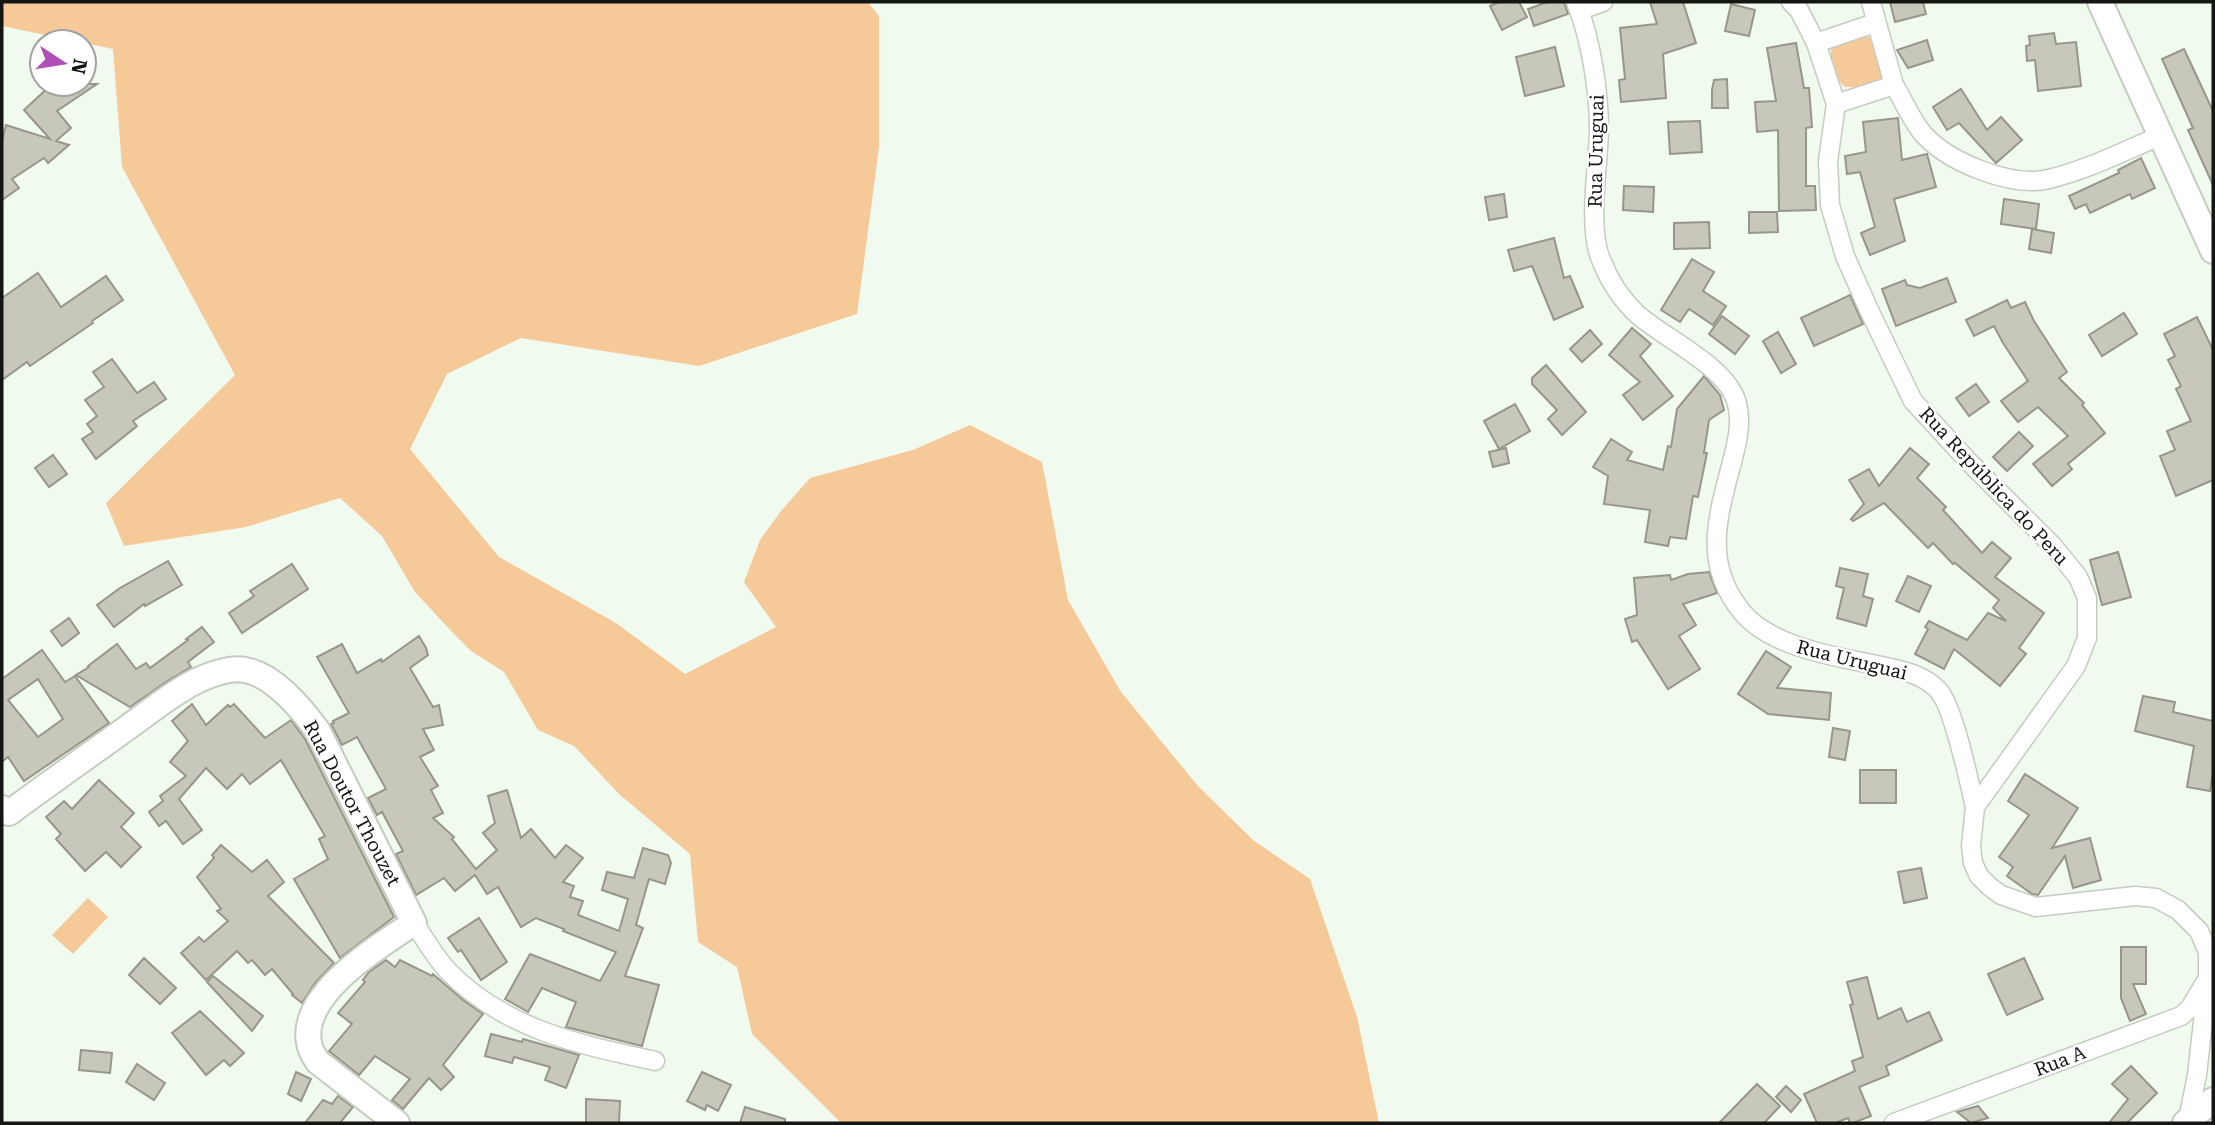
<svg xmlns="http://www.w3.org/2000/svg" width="2215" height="1125" viewBox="0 0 2215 1125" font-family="'Roboto Serif',serif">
  <rect width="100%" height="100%" fill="#f1faef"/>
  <g fill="#f6c998">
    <path d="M 2,2 L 868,2 L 879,16 L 879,147 L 857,314 L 699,366 L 521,338 L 447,374 L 410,449 L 499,557 L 616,623 L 685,674 L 776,627 L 744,582 L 760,540 L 781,511 L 810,478 L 913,450 L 970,425 L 1042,462 L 1068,600 L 1121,692 L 1198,786 L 1253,840 L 1310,879 L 1357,1017 L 1379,1123 L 841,1123 L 752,1034 L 737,967 L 698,942 L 690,854 L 619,794 L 574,746 L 538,730 L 504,672 L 471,651 L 454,634 L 415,592 L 382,536 L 340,498 L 246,527 L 124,546 L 106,503 L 235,375 L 122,167 L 113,49 L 2,26 Z"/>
    <path d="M 1866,35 L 1872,39 L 1884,76 L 1880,82 L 1865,87 L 1845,87 C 1835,80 1827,56 1833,44 Z"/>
    <path d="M 88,898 L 108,917 L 73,954 L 52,935 Z"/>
  </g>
  <g fill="#c8c7bb" stroke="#96968a" stroke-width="2" fill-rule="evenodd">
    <path d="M 1499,2 L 1519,2 L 1527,17 L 1502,30 L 1490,6 Z"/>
    <path d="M 1547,2 L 1564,2 L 1568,14 L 1534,26 L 1528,9 Z"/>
    <path d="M 1650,2 L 1683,2 L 1696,43 L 1663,54 L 1666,98 L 1621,102 L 1619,80 L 1625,79 L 1620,28 L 1657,24 Z"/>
    <path d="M 1890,2 L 1923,2 L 1926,14 L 1895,22 Z"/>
    <path d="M 1731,4 L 1755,10 L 1749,36 L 1725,31 Z"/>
    <path d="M 2054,33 L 2056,44 L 2076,42 L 2081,86 L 2038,91 L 2035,60 L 2027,61 L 2026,46 L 2030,45 L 2029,36 Z"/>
    <path d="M 1927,40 L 1933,60 L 1908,68 L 1897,50 Z"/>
    <path d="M 1796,43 L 1804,88 L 1809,88 L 1812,127 L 1806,128 L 1806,186 L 1815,186 L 1816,210 L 1779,211 L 1778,130 L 1757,132 L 1755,102 L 1776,101 L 1767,48 Z"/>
    <path d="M 1555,47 L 1564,86 L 1525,96 L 1516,57 Z"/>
    <path d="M 2184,49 L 2213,111 L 2213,185 L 2188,130 L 2193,128 L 2162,59 Z"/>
    <path d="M 1727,79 L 1728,108 L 1712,108 L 1712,90 L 1714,80 Z"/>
    <path d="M 52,84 L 97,84 L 57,111 L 71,128 L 56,141 L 69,145 L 48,163 L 44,158 L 12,179 L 19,188 L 2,200 L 2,140 L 6,125 L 50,139 L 24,110 Z"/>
    <path d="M 1961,89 L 1987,130 L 2001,117 L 2022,140 L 1996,163 L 1959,123 L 1947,130 L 1933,107 Z"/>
    <path d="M 1898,118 L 1902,160 L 1927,154 L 1936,187 L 1894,199 L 1905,241 L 1870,255 L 1861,233 L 1875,227 L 1860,172 L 1847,174 L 1845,156 L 1866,152 L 1863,122 Z"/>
    <path d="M 1700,121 L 1702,152 L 1670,154 L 1668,122 Z"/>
    <path d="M 2141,158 L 2155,188 L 2132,199 L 2130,194 L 2090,213 L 2086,204 L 2075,209 L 2069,196 L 2119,173 L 2118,170 Z"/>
    <path d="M 1624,186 L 1654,187 L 1653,212 L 1623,210 Z"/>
    <path d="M 1504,194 L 1507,217 L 1489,220 L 1485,197 Z"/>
    <path d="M 2004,199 L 2039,204 L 2036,229 L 2001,224 Z"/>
    <path d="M 1749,212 L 1777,212 L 1778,232 L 1749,233 Z"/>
    <path d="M 1709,222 L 1710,248 L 1674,249 L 1674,223 Z"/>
    <path d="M 2032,229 L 2054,233 L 2051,253 L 2029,249 Z"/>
    <path d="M 1554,238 L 1564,278 L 1570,276 L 1583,307 L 1554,320 L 1532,266 L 1514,271 L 1508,250 Z"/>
    <path d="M 1692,259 L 1714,272 L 1703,291 L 1726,306 L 1713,325 L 1689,309 L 1680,322 L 1661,310 Z"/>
    <path d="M 38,273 L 61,307 L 106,276 L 123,300 L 92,321 L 93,323 L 30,366 L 27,362 L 2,380 L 2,298 Z"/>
    <path d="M 1947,278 L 1956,302 L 1896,326 L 1882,289 L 1905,280 L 1907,285 L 1920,288 Z"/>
    <path d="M 1850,295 L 1863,324 L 1814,346 L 1801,318 Z"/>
    <path d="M 2007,300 L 2011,308 L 2025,302 L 2034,321 L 2067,372 L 2059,378 L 2084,403 L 2082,405 L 2105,433 L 2068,464 L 2072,469 L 2052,486 L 2033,464 L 2068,436 L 2038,407 L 2018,422 L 2001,401 L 2028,381 L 2003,343 L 1994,326 L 1974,336 L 1966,320 Z"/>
    <path d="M 2124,313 L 2137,334 L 2102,356 L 2089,335 Z"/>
    <path d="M 1722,316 L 1749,336 L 1735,354 L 1709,334 Z"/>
    <path d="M 2197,317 L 2213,350 L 2213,480 L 2176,496 L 2160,456 L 2175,450 L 2167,431 L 2191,421 L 2176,389 L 2181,386 L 2168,360 L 2175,356 L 2164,334 Z"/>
    <path d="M 1632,328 L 1651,344 L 1640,356 L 1673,396 L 1643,420 L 1623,395 L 1640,382 L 1609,355 Z"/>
    <path d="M 1590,330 L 1602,344 L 1582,362 L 1570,349 Z"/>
    <path d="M 1778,332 L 1796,364 L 1781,373 L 1763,341 Z"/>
    <path d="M 112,359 L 137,393 L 154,382 L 166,399 L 133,421 L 137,426 L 96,459 L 82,439 L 93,432 L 87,424 L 97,416 L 85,400 L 104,387 L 93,372 Z"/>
    <path d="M 1546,365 L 1586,412 L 1562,435 L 1548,419 L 1557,410 L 1532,384 L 1532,378 Z"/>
    <path d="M 1704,376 L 1720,395 L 1724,410 L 1709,420 L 1704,453 L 1707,453 L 1698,497 L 1693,496 L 1686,539 L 1670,537 L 1668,546 L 1645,542 L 1650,510 L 1604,504 L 1608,476 L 1593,467 L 1611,439 L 1632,452 L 1627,460 L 1663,470 L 1668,446 L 1671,447 L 1677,409 Z"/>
    <path d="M 1976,384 L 1989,402 L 1969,416 L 1956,398 Z"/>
    <path d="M 1515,404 L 1530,431 L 1499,449 L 1484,421 Z"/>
    <path d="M 2019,432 L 2033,446 L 2007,471 L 1993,457 Z"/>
    <path d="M 1506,448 L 1509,463 L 1493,467 L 1489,452 Z"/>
    <path d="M 1910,448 L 1929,464 L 1917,478 L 1946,507 L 1943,510 L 1982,553 L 1992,542 L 2011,558 L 1995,577 L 2044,613 L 2019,648 L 2026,654 L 2000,686 L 1954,649 L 1944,669 L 1915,654 L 1928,629 L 1925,627 L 1929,621 L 1967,640 L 1988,613 L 2006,621 L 1993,608 L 1999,600 L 1955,563 L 1953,564 L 1933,543 L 1928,548 L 1884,503 L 1853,521 L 1851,519 L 1864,504 L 1849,480 L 1869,469 L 1879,486 Z"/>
    <path d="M 53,455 L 67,474 L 49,487 L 35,468 Z"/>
    <path d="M 2118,552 L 2131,597 L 2102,605 L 2090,560 Z"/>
    <path d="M 168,561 L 182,585 L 145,606 L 144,604 L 114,627 L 97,605 L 120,588 Z"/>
    <path d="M 292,564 L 308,589 L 242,633 L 229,613 L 254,596 L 250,591 Z"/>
    <path d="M 1840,568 L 1868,574 L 1863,596 L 1873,599 L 1866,626 L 1837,618 L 1844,588 L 1836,586 Z"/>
    <path d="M 1709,572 L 1717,593 L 1683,604 L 1696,625 L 1679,636 L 1700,669 L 1668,689 L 1637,640 L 1632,642 L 1625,619 L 1637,615 L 1634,578 L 1670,575 L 1671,580 L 1688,574 Z"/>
    <path d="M 1908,576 L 1931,586 L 1919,612 L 1896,601 Z"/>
    <path d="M 69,618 L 79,633 L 62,646 L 51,631 Z"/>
    <path d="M 202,627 L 214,642 L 188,662 L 191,667 L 166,682 L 130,707 L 76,675 L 89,667 L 88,666 L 117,644 L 136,669 L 146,663 L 150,668 L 188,640 L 186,639 Z"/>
    <path d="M 419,636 L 426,648 L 428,655 L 410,668 L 433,707 L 439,705 L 443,725 L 423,729 L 434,750 L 420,757 L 438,786 L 431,790 L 443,813 L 433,818 L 454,837 L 452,839 L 476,869 L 497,850 L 483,833 L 495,823 L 488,796 L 507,790 L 521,838 L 531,829 L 555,858 L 566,845 L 583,858 L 563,882 L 574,886 L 570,897 L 583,901 L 578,915 L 619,931 L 628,899 L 602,890 L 607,872 L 634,878 L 643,848 L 668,855 L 671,863 L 665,884 L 649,879 L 636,925 L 643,928 L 625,976 L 659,985 L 642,1046 L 566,1027 L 576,1002 L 542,988 L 528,1012 L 505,999 L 530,954 L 600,981 L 616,952 L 563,931 L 564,929 L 536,918 L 521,927 L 498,887 L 487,894 L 475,875 L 455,891 L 444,878 L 416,895 L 396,854 L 403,851 L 382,812 L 377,815 L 368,798 L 386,789 L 357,737 L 342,745 L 331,724 L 334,723 L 333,721 L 349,713 L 317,657 L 342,644 L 357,673 L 381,659 L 382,662 Z"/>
    <path d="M 42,650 L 65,682 L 75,676 L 109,723 L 24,781 L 8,757 L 2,762 L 2,679 ZM 38,679 L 63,719 L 38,737 L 8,700 Z"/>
    <path d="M 1766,651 L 1791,667 L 1777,688 L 1831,693 L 1829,720 L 1768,714 L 1738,694 Z"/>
    <path d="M 2143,696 L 2175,702 L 2173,712 L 2213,721 L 2213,772 L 2210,791 L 2187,787 L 2194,746 L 2135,731 Z"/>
    <path d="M 192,704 L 206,725 L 228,705 L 230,707 L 234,704 L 265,738 L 291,720 L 305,739 L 394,917 L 340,958 L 294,879 L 328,859 L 319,839 L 325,836 L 281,760 L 250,784 L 242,774 L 227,789 L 206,768 L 179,799 L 202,830 L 183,844 L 166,821 L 159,826 L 149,812 L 163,801 L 160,796 L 186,776 L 170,762 L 188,741 L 172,721 Z"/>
    <path d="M 1833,728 L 1850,731 L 1845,760 L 1829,757 Z"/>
    <rect x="1860" y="770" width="36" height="33"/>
    <path d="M 2025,774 L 2078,808 L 2052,848 L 2090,838 L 2101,880 L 2073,888 L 2065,856 L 2038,895 L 2032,894 L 2007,876 L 2013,867 L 1999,857 L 2029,815 L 2008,801 Z"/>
    <path d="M 99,780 L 134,813 L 121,827 L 141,847 L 121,867 L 106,852 L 85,871 L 56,839 L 61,834 L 46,817 L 64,801 L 72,809 Z"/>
    <path d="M 221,845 L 252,872 L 267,860 L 284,882 L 268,896 L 334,963 L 315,983 L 302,1003 L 292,995 L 293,994 L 272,969 L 265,975 L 252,960 L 248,963 L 237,951 L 206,980 L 181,953 L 199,937 L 204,942 L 228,921 L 217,911 L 221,909 L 197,877 L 214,858 L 212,855 Z"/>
    <path d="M 1921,868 L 1927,898 L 1904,903 L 1898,872 Z"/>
    <path d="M 479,918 L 507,962 L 481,980 L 461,950 L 458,952 L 448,938 Z"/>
    <path d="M 2121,947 L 2146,947 L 2146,984 L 2133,984 L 2146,1014 L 2130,1021 L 2121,998 Z"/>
    <path d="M 144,958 L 176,988 L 160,1004 L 129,975 Z"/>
    <path d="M 2024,958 L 2043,999 L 2007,1015 L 1988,974 Z"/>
    <path d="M 386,960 L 395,967 L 400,960 L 432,976 L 433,974 L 463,1000 L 483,1014 L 443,1065 L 454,1077 L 441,1090 L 429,1078 L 403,1109 L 392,1100 L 410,1079 L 375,1056 L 359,1075 L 329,1051 L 352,1024 L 338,1013 L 365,982 L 363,980 L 369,972 Z"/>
    <path d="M 213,976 L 263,1016 L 252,1031 L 207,982 Z"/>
    <path d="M 1867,977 L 1878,1019 L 1901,1008 L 1907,1022 L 1929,1012 L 1942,1040 L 1886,1066 L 1889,1075 L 1859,1087 L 1871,1116 L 1853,1123 L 1850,1123 L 1848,1118 L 1835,1123 L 1817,1123 L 1804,1094 L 1855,1071 L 1852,1061 L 1863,1057 L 1850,1005 L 1853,1004 L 1847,982 Z"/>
    <path d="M 200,1011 L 244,1053 L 230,1066 L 224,1060 L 206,1075 L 172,1033 Z"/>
    <path d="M 491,1034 L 522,1042 L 523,1039 L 579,1055 L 566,1088 L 545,1080 L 550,1067 L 514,1057 L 512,1063 L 485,1056 Z"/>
    <path d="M 81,1050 L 112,1053 L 110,1073 L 79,1070 Z"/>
    <path d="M 137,1064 L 165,1083 L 154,1100 L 126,1082 Z"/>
    <path d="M 2131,1066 L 2157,1093 L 2127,1123 L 2109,1123 L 2128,1099 L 2112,1084 Z"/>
    <path d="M 296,1072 L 311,1079 L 301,1101 L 288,1094 Z"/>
    <path d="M 702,1072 L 731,1085 L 718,1111 L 707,1105 L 705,1110 L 687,1101 Z"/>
    <path d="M 1757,1084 L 1780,1106 L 1764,1123 L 1719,1123 Z"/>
    <path d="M 1786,1086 L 1801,1100 L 1791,1112 L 1776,1097 Z"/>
    <path d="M 338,1096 L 353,1107 L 340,1123 L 305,1123 L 323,1100 L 332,1104 Z"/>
    <path d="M 586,1099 L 620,1101 L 619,1123 L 586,1123 Z"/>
    <path d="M 1978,1106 L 1988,1118 L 1971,1123 L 1957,1112 Z"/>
    <path d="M 745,1107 L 785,1119 L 785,1123 L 740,1123 Z"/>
  </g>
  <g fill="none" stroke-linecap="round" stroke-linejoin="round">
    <defs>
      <g id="street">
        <path d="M 1576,2 C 1591,39 1599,91 1599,131 C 1598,167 1587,231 1602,262 C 1610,282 1621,299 1637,314 C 1663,338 1729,367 1737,404 C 1742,423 1737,443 1732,462 C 1718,516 1702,563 1742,612 C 1770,646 1831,656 1872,664 C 1895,669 1922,672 1939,691 C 1954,709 1969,781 1975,807"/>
        <path d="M 1791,2 L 1799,10 L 1816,43"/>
        <path d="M 1871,2 L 1894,85 L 1836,104 L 1816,43 L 1875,23"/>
        <path d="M 1580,10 L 1603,2"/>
        <path d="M 1894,85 C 1904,101 1912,122 1925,136 C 1951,163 2012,188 2049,179 C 2087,170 2124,151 2160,136"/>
        <path d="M 1836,104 L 1828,161 L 1830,205 L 1845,256 L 1869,310 L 1913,401 L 1970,463 L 2053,546 L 2078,577 L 2087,598 L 2087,638 L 2076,666 L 1975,807 L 1971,846 L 1973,863 L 1979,876 L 1990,887 L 2001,895 L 2036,907 L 2135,896 L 2156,898 L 2178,910 L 2199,931 L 2208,952 L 2208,977 L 2197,1075 L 2188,1120"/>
        <path d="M 414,923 C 425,939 435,957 448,971 C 506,1030 578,1044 655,1061"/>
        <path d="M 1894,1123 L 2181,1016 L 2190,1008 L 2205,983"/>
      </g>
      <g id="secondary">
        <path d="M 2100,2 L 2213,251"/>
        <path d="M 2,808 L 9,813 C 48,784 88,756 127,728 C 148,713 180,687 203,678 C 215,673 232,667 245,670 C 274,675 301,708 318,731 L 414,923 C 379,946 295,996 310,1047 C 311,1052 315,1057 318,1062 L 397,1123"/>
        <path d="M 2185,1123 L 2213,1100"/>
      </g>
    </defs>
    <use href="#street" stroke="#c4ccc1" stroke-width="21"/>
    <use href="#secondary" stroke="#c4ccc1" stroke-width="28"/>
    <use href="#street" stroke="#fff" stroke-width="18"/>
    <use href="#secondary" stroke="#fff" stroke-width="24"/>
  </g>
  <g text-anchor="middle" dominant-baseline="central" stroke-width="5" stroke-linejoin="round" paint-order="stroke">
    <g font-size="19" fill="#131612" stroke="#fff">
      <text transform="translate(1596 151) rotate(-89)">Rua Uruguai</text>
      <text transform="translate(1994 486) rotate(47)">Rua República do Peru</text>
      <text transform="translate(1852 660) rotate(14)">Rua Uruguai</text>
      <text transform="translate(352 803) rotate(62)">Rua Doutor Thouzet</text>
      <text transform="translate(2060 1061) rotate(-21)">Rua A</text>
    </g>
  </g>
  <rect width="2215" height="1125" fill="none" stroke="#131612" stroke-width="7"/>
  <g transform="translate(63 63) rotate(102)"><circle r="33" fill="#ffffff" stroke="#a1a2a0" stroke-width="2"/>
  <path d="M0-5L12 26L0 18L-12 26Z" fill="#af50b9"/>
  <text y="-10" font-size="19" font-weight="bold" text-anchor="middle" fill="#131612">N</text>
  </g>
</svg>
